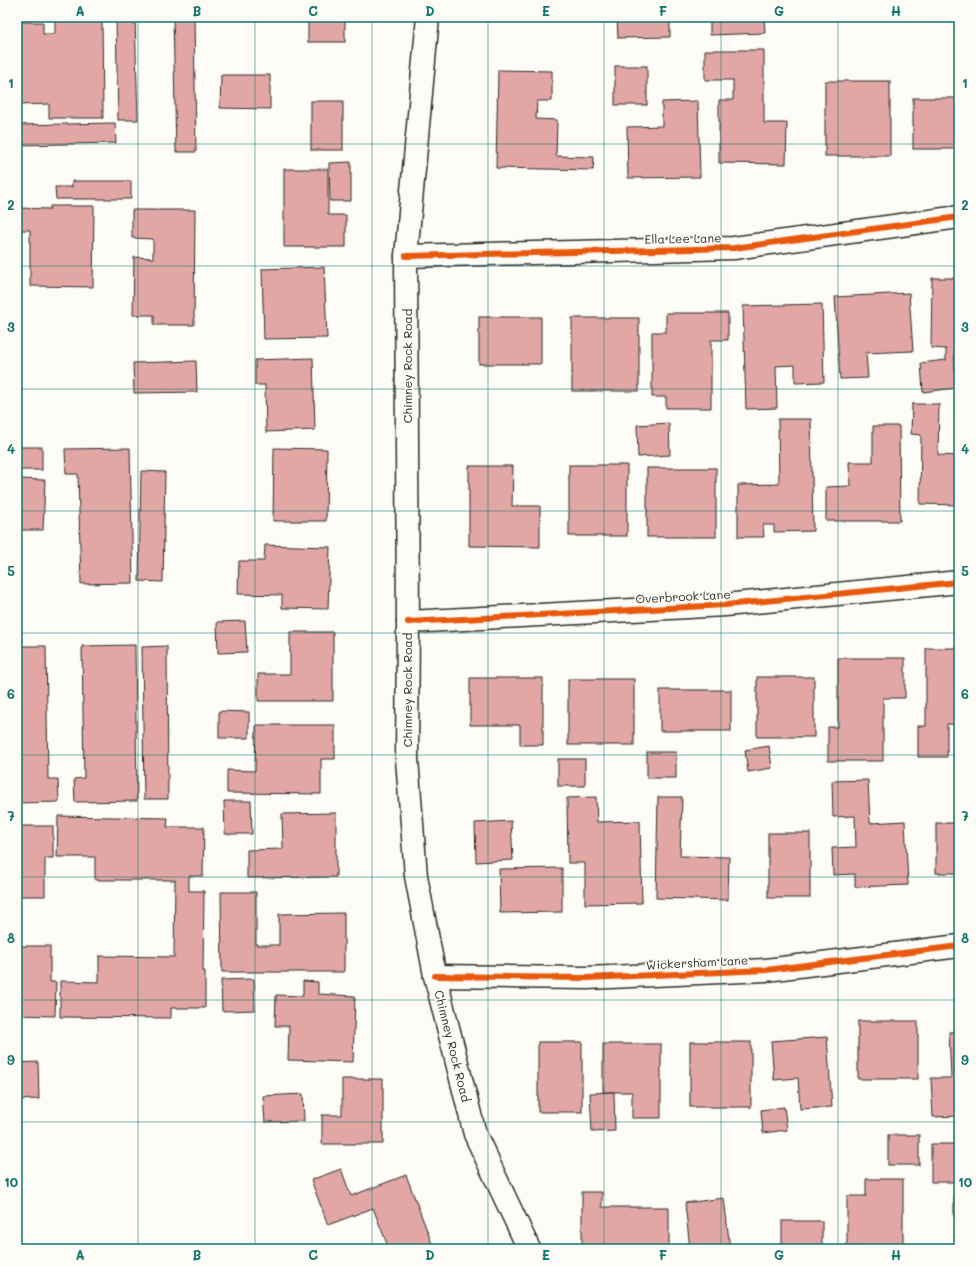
<svg xmlns="http://www.w3.org/2000/svg" width="976" height="1266" viewBox="0 0 976 1266" font-family="Mali,sans-serif">
  <rect width="100%" height="100%" fill="#fdfcf7"/>
  <filter id="ink" filterUnits="userSpaceOnUse"><feTurbulence type="fractalNoise" baseFrequency=".025" numOctaves="2"/><feDisplacementMap in="SourceGraphic" scale="8" xChannelSelector="R" yChannelSelector="G"/><feConvolveMatrix kernelMatrix="1 2 1 2 8 2 1 2 1" color-interpolation-filters="sRGB"/></filter>
  <g filter="url(#ink)">
    <g fill="#e2a7a4" stroke="#2b2b2b">
      <path d="M 55,17 L 102,17 L 103,118 L 49,118 L 49,104 L 17,105 L 17,22 L 43,22 L 43,34 L 55,34 Z"/>
      <path d="M 116,17 L 135,17 L 138,120 L 118,120 Z"/>
      <path d="M 173,17 L 194,17 L 196,152 L 176,152 Z"/>
      <rect x="308" y="17" width="37" height="25"/>
      <path d="M 617,17 L 670,17 L 670,37 L 618,38 Z"/>
      <path d="M 710,17 L 764,17 L 765,33 L 710,35 Z"/>
      <path d="M 705,50 L 764,50 L 764,123 L 787,123 L 786,164 L 719,163 L 719,100 L 733,100 L 733,80 L 705,80 Z"/>
      <rect x="615" y="66" width="32" height="39"/>
      <path d="M 498,70 L 552,71 L 552,101 L 537,101 L 536,119 L 557,120 L 556,156 L 594,157 L 593,170 L 496,168 Z"/>
      <path d="M 221,75 L 270,75 L 270,109 L 220,108 Z"/>
      <rect x="825" y="81" width="65" height="75"/>
      <rect x="913" y="98" width="46" height="51"/>
      <rect x="311" y="101" width="32" height="49"/>
      <path d="M 698,101 L 700,177 L 628,178 L 627,127 L 662,126 L 662,102 Z"/>
      <path d="M 115,123 L 116,143 L 17,145 L 17,125 Z"/>
      <path d="M 351,162 L 351,201 L 330,201 L 329,163 Z"/>
      <path d="M 284,169 L 328,169 L 328,215 L 346,215 L 346,247 L 284,247 Z"/>
      <path d="M 72,181 L 131,181 L 131,199 L 56,199 L 55,187 L 72,187 Z"/>
      <path d="M 50,206 L 94,206 L 93,287 L 30,286 L 30,230 L 17,230 L 17,208 L 50,209 Z"/>
      <path d="M 132,210 L 195,210 L 194,325 L 154,325 L 154,315 L 133,315 L 134,257 L 153,258 L 153,239 L 132,238 Z"/>
      <path d="M 324,267 L 327,338 L 264,339 L 262,269 Z"/>
      <path d="M 932,278 L 959,278 L 959,349 L 954,349 L 956,388 L 923,392 L 921,363 L 946,360 L 946,349 L 931,348 Z"/>
      <path d="M 909,293 L 913,351 L 866,353 L 868,378 L 840,379 L 835,297 Z"/>
      <path d="M 822,304 L 824,382 L 795,383 L 795,365 L 776,366 L 777,408 L 746,409 L 743,306 Z"/>
      <path d="M 666,313 L 728,313 L 728,340 L 711,340 L 711,408 L 666,408 L 666,397 L 652,397 L 652,332 L 666,332 Z"/>
      <rect x="479" y="317" width="62" height="47"/>
      <rect x="572" y="318" width="67" height="73"/>
      <path d="M 313,358 L 315,430 L 266,432 L 265,385 L 255,385 L 255,360 Z"/>
      <path d="M 196,361 L 197,392 L 134,393 L 133,363 Z"/>
      <path d="M 912,404 L 939,404 L 938,455 L 959,456 L 959,505 L 920,504 L 921,435 L 911,434 Z"/>
      <path d="M 778,419 L 811,419 L 813,531 L 774,532 L 774,525 L 763,525 L 764,537 L 738,537 L 738,485 L 779,484 Z"/>
      <path d="M 669,423 L 670,455 L 638,457 L 637,425 Z"/>
      <path d="M 873,426 L 899,426 L 900,521 L 826,521 L 826,487 L 850,486 L 849,462 L 873,462 Z"/>
      <rect x="17" y="447" width="25" height="23"/>
      <path d="M 130,448 L 133,583 L 81,584 L 78,474 L 66,474 L 65,449 Z"/>
      <path d="M 274,448 L 327,449 L 326,521 L 273,521 Z"/>
      <rect x="569" y="465" width="58" height="71"/>
      <path d="M 469,466 L 513,466 L 512,506 L 540,506 L 540,547 L 469,546 Z"/>
      <rect x="647" y="468" width="69" height="69"/>
      <path d="M 141,471 L 165,472 L 163,582 L 139,581 Z"/>
      <path d="M 20,479 L 45,480 L 43,530 L 17,530 L 17,487 L 20,487 Z"/>
      <path d="M 265,545 L 330,547 L 328,609 L 282,608 L 282,595 L 238,594 L 239,561 L 264,561 Z"/>
      <path d="M 245,621 L 247,652 L 218,653 L 217,622 Z"/>
      <path d="M 290,632 L 333,632 L 333,701 L 258,701 L 258,674 L 290,674 Z"/>
      <path d="M 135,645 L 137,801 L 75,802 L 74,779 L 84,778 L 82,646 Z"/>
      <path d="M 17,646 L 46,646 L 48,779 L 58,779 L 59,802 L 17,803 Z"/>
      <path d="M 167,646 L 168,799 L 144,799 L 142,647 Z"/>
      <path d="M 926,648 L 959,648 L 959,724 L 947,724 L 947,757 L 918,757 L 918,726 L 926,726 Z"/>
      <path d="M 838,658 L 905,658 L 905,698 L 883,698 L 883,761 L 828,761 L 828,727 L 838,727 Z"/>
      <rect x="757" y="677" width="57" height="60"/>
      <path d="M 470,678 L 543,678 L 543,745 L 520,745 L 520,725 L 470,725 Z"/>
      <rect x="568" y="679" width="66" height="66"/>
      <rect x="660" y="690" width="71" height="41"/>
      <path d="M 219,711 L 249,712 L 249,738 L 219,738 Z"/>
      <path d="M 256,725 L 335,725 L 335,759 L 321,759 L 321,794 L 227,793 L 227,770 L 255,771 Z"/>
      <path d="M 769,746 L 772,768 L 748,772 L 745,750 Z"/>
      <rect x="647" y="752" width="29" height="26"/>
      <rect x="558" y="759" width="27" height="27"/>
      <path d="M 868,780 L 870,823 L 905,821 L 908,885 L 855,887 L 855,874 L 833,875 L 832,848 L 856,847 L 855,816 L 833,817 L 832,781 Z"/>
      <path d="M 596,797 L 597,822 L 640,821 L 642,903 L 585,904 L 585,863 L 568,863 L 567,798 Z"/>
      <path d="M 658,797 L 682,797 L 680,856 L 729,857 L 728,900 L 656,898 Z"/>
      <path d="M 224,801 L 251,801 L 252,834 L 225,834 Z"/>
      <path d="M 336,813 L 336,877 L 247,878 L 247,850 L 283,849 L 282,814 Z"/>
      <path d="M 58,816 L 168,818 L 167,827 L 204,827 L 203,876 L 189,876 L 189,891 L 204,891 L 203,971 L 205,971 L 205,1008 L 171,1008 L 171,1018 L 60,1017 L 60,981 L 99,982 L 99,956 L 174,957 L 175,880 L 95,880 L 95,857 L 57,857 Z"/>
      <path d="M 511,821 L 513,860 L 476,862 L 475,823 Z"/>
      <rect x="936" y="823" width="23" height="50"/>
      <path d="M 17,826 L 53,826 L 53,858 L 45,858 L 45,896 L 17,896 Z"/>
      <rect x="768" y="833" width="42" height="65"/>
      <path d="M 562,868 L 562,912 L 500,913 L 499,869 Z"/>
      <path d="M 221,892 L 256,892 L 256,945 L 279,945 L 279,914 L 344,913 L 344,972 L 222,972 Z"/>
      <path d="M 17,946 L 50,946 L 50,982 L 56,982 L 55,1016 L 17,1015 Z"/>
      <path d="M 254,979 L 255,1010 L 222,1011 L 221,980 Z"/>
      <path d="M 303,981 L 318,982 L 318,994 L 355,996 L 353,1062 L 288,1060 L 289,1026 L 275,1026 L 276,995 L 303,996 Z"/>
      <rect x="858" y="1021" width="60" height="58"/>
      <path d="M 959,1031 L 959,1086 L 958,1086 L 959,1116 L 933,1117 L 931,1078 L 951,1078 L 949,1032 Z"/>
      <path d="M 827,1037 L 832,1107 L 800,1109 L 798,1078 L 774,1080 L 771,1041 Z"/>
      <rect x="538" y="1042" width="44" height="70"/>
      <rect x="690" y="1042" width="61" height="65"/>
      <path d="M 603,1044 L 661,1044 L 661,1118 L 632,1118 L 632,1092 L 603,1092 Z"/>
      <path d="M 38,1062 L 39,1099 L 17,1100 L 17,1063 Z"/>
      <path d="M 342,1079 L 383,1079 L 383,1144 L 322,1144 L 322,1115 L 342,1115 Z"/>
      <path d="M 614,1092 L 615,1131 L 592,1132 L 590,1093 Z"/>
      <path d="M 303,1094 L 304,1121 L 265,1122 L 263,1096 Z"/>
      <path d="M 784,1107 L 787,1130 L 763,1133 L 761,1110 Z"/>
      <rect x="888" y="1135" width="31" height="30"/>
      <path d="M 931,1144 L 959,1144 L 959,1217 L 954,1217 L 954,1182 L 931,1182 Z"/>
      <path d="M 341,1169 L 351,1196 L 406,1175 L 434,1249 L 389,1249 L 373,1208 L 328,1225 L 311,1180 Z"/>
      <path d="M 866,1179 L 903,1179 L 903,1247 L 847,1247 L 847,1196 L 866,1196 Z"/>
      <path d="M 582,1192 L 602,1192 L 602,1207 L 669,1207 L 669,1249 L 582,1249 Z"/>
      <path d="M 724,1198 L 730,1249 L 690,1249 L 685,1203 Z"/>
      <rect x="782" y="1221" width="40" height="28"/>
    </g>
    <g fill="none" stroke-linecap="round" stroke-linejoin="round">
      <defs>
        <g id="street">
          <path d="M 406,256 L 734,248 L 959,217"/>
          <path d="M 408,622 L 725,605 L 959,582"/>
          <path d="M 435,976 L 587,978 L 766,970 L 959,946"/>
        </g>
        <path id="secondary" d="M 428,17 L 406,256 L 408,622 L 407,759 L 416,876 L 435,976 L 475,1134 L 529,1249"/>
      </defs>
      <use href="#street" stroke="#2b2b2b" stroke-width="25"/>
      <use href="#secondary" stroke="#2b2b2b" stroke-width="25"/>
      <use href="#street" stroke="#fdfcf7" stroke-width="22"/>
      <use href="#secondary" stroke="#fdfcf7" stroke-width="22"/>
      <defs>
        <g id="cycleway">
          <path d="M 406,256 L 734,248 L 959,217"/>
          <path d="M 408,622 L 725,605 L 959,582"/>
          <path d="M 435,976 L 587,978 L 766,970 L 959,946"/>
        </g>
      </defs>
      <use href="#cycleway" stroke="#fdfcf7" stroke-width="8"/>
      <use href="#cycleway" stroke="#e8590c" stroke-width="6"/>
    </g>
  </g>
  <path fill="none" stroke="#0f766e" stroke-width="1" stroke-opacity="0.55" d="M 138,17 L 138,1249M 255,17 L 255,1249M 372,17 L 372,1249M 488,17 L 488,1249M 604,17 L 604,1249M 721,17 L 721,1249M 838,17 L 838,1249M 17,144 L 959,144M 17,266 L 959,266M 17,389 L 959,389M 17,511 L 959,511M 17,633 L 959,633M 17,755 L 959,755M 17,877 L 959,877M 17,1000 L 959,1000M 17,1122 L 959,1122"/>
  <g text-anchor="middle" dominant-baseline="central" stroke-width="3.5" stroke-linejoin="round" paint-order="stroke">
    <g font-size="12" fill="#2b2b2b" stroke="#fdfcf7">
      <text transform="translate(683 238) rotate(-1)">Ella Lee Lane</text>
      <text transform="translate(407 366) rotate(-90)">Chimney Rock Road</text>
      <text transform="translate(683 596) rotate(-3)">Overbrook Lane</text>
      <text transform="translate(407 690) rotate(-90)">Chimney Rock Road</text>
      <text transform="translate(697 962) rotate(-3)">Wickersham Lane</text>
      <text transform="translate(453 1046) rotate(76)">Chimney Rock Road</text>
    </g>
  </g>
  <rect width="976" height="1266" fill="none" stroke="#fdfcf7" stroke-width="44"/>
  <rect x="22" y="22" width="932" height="1222" fill="none" stroke="#0f766e" stroke-width="1.5"/>
  <g font-size="13" text-anchor="middle" font-weight="bold" fill="#0f766e">
    <text x="80" y="16">A</text>
    <text x="197" y="16">B</text>
    <text x="313" y="16">C</text>
    <text x="430" y="16">D</text>
    <text x="546" y="16">E</text>
    <text x="663" y="16">F</text>
    <text x="779" y="16">G</text>
    <text x="896" y="16">H</text>
    <text x="11" y="88">1</text>
    <text x="965" y="88">1</text>
    <text x="11" y="210">2</text>
    <text x="965" y="210">2</text>
    <text x="11" y="332">3</text>
    <text x="965" y="332">3</text>
    <text x="11" y="454">4</text>
    <text x="965" y="454">4</text>
    <text x="11" y="576">5</text>
    <text x="965" y="576">5</text>
    <text x="11" y="699">6</text>
    <text x="965" y="699">6</text>
    <text x="11" y="821">7</text>
    <text x="965" y="821">7</text>
    <text x="11" y="943">8</text>
    <text x="965" y="943">8</text>
    <text x="11" y="1065">9</text>
    <text x="965" y="1065">9</text>
    <text x="11" y="1187">10</text>
    <text x="965" y="1187">10</text>
    <text x="80" y="1260">A</text>
    <text x="197" y="1260">B</text>
    <text x="313" y="1260">C</text>
    <text x="430" y="1260">D</text>
    <text x="546" y="1260">E</text>
    <text x="663" y="1260">F</text>
    <text x="779" y="1260">G</text>
    <text x="896" y="1260">H</text>
  </g>
</svg>
